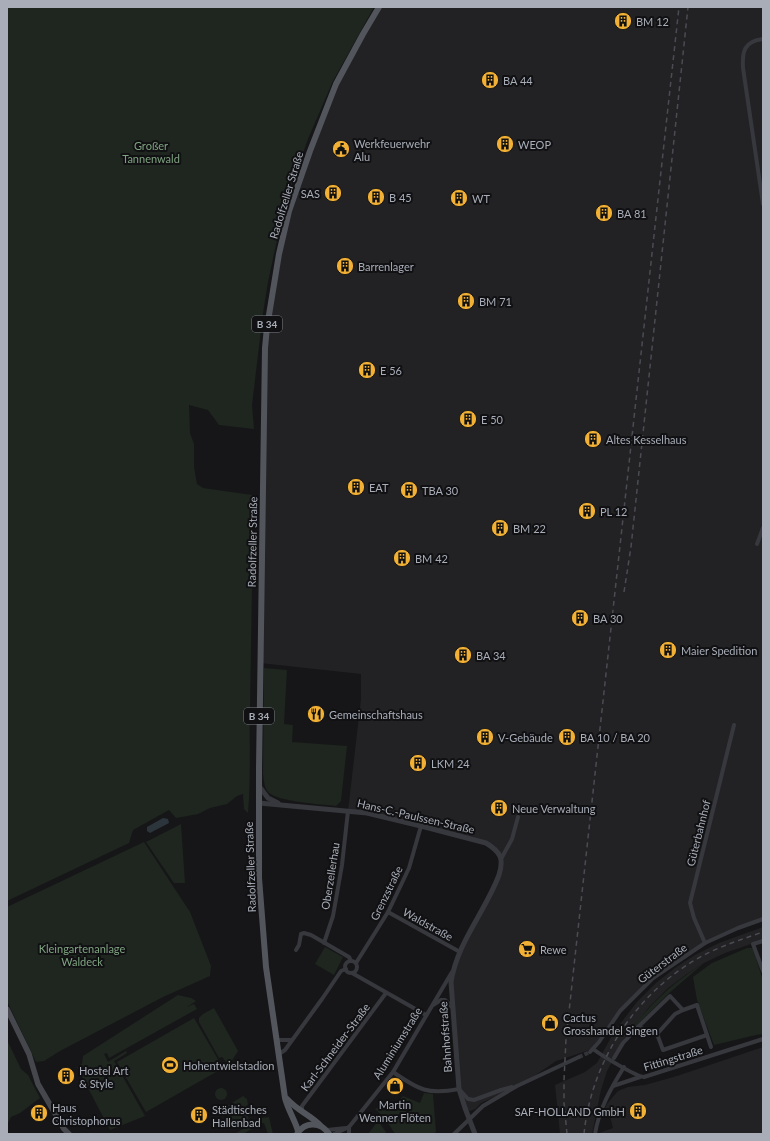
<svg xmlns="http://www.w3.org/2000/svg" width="770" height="1141" viewBox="0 0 770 1141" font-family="Lato,sans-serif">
  <rect width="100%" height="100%" fill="#161618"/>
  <g fill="#222225">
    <path d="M 379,7 L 763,7 L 763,919 L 705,943 L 664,971 L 631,999 L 593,1049 L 556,1061 L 524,1083 L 481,1103 L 475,1109 L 470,1111 L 465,1108 L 459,1089 L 452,972 L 496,883 L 501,859 L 486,843 L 348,811 L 361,699 L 361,674 L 260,663 L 265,348 L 289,211 L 336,84 Z"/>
    <path d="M 763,927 L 763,940 L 725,953 L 704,963 L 684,976 L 667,989 L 650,1006 L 625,1037 L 607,1071 L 601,1090 L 592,1134 L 560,1134 L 555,1085 L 585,1072 L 597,1063 L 614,1032 L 637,1002 L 656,983 L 675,968 L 695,955 L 719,943 Z"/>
    <path d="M 763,1047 L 763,1134 L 599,1134 L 599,1133 L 613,1128 L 610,1116 L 603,1113 L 607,1104 L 618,1091 L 628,1087 L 645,1085 L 677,1076 Z"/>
  </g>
  <g fill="#1e261f">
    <path d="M 7,7 L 374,7 L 333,81 L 308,139 L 284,207 L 268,282 L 263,313 L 252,405 L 254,429 L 219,425 L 208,410 L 189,405 L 190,433 L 194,444 L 194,467 L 197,484 L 203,488 L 252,495 C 253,566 251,638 250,710 C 249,745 251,779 248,813 L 244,809 L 243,794 L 237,796 L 227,804 L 210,808 L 198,814 L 176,818 L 169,810 L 133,830 L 129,843 L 7,901 Z"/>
    <path d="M 264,668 L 287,670 L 284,724 L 293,725 L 292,742 L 347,746 L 341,801 L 336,806 C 321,804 278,802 268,792 C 264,787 264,780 263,774 Z"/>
    <path d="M 181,824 L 185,883 L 174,883 L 146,842 Z"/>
    <path d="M 144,842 L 190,912 L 211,966 L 210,976 L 163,997 L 60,1051 L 44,1061 L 36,1062 L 7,1001 L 7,907 Z"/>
    <path d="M 325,947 L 343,957 L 334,975 L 315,964 Z"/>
    <path d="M 747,948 L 753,948 L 763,981 L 763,1034 L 756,1035 L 714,1045 L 697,1000 L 693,977 L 712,963 Z"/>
    <path d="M 704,963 L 668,994 L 625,1037 C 649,1005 670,985 704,963 Z"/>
    <path d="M 178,995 L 191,998 L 196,1001 L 187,1007 L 194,1004 L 197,1009 L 109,1058 L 107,1053 L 104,1054 L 108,1062 L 126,1051 L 127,1053 L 114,1061 L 145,1116 L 110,1130 L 77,1067 L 82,1064 L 83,1056 Z"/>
    <path d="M 214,1008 L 238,1051 L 229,1065 L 222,1057 L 219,1058 L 199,1022 L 199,1018 L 203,1014 Z"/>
    <path d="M 194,1018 L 223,1068 L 146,1112 L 117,1062 Z"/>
    <path d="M 7,1040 L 21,1069 L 28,1075 L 40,1098 L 20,1113 L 11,1117 L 7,1125 Z"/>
    <circle cx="221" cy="1094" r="6"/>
    <path d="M 424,1093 L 433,1094 L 436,1132 L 433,1134 L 395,1134 L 384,1117 L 375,1109 L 379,1107 L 384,1111 L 386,1108 L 392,1110 L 403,1096 L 420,1103 Z"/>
    <path d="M 243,1096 L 247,1099 L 248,1105 L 246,1106 L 247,1108 L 224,1113 L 224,1108 Z"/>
    <path d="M 242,1112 L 247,1112 L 249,1121 L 234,1129 L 227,1116 L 232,1114 Z"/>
    <path d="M 269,1117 L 273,1134 L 268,1134 L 264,1123 L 262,1123 L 262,1118 Z"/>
    <path d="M 378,1121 L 386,1132 L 385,1134 L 368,1134 Z"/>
    <path d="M 256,1122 L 258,1125 L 243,1134 L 236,1133 Z"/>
  </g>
  <path fill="#2c353c" d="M 163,818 L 168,819 L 169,823 L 150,833 L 147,831 L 147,827 Z"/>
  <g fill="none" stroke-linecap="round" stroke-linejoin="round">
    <path stroke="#333438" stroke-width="4" stroke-dasharray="4 2" stroke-linecap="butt" d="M 579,1057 L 590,1052"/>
    <g stroke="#37383d" stroke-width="4">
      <path d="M 763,39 C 744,41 742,52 743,68 L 763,204"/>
      <path d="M 757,544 L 763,528"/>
      <path d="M 501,859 L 512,839 L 518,817"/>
      <path d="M 388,912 L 460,952"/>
      <path d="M 763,941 L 753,944 L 763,971"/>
      <path d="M 324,943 L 333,916 L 342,865 L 348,811"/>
      <path d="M 705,943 L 694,918 L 690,903 L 734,725"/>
      <path d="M 296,950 L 299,945 L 301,934 L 304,933 L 311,935 L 349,957 L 351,961"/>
      <circle cx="351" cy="967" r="6"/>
      <path d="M 356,963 L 388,912 L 401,885 L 409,868 L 421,826"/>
      <path d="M 352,973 L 426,1015"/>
      <path d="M 433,1005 L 441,1000 L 445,1000 L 453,1008"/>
      <path d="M 683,1010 L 697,1005 L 707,1035"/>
      <path d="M 638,1027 L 670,996 L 683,1010 L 675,1014 L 657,1034"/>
      <path d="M 277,1040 L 292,1040"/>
      <path d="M 593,1049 C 601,1055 635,1076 644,1077 L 763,1039"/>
      <path d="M 590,1052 L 599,1042 L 620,1011 L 653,978 L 705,943 L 738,928 L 763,919"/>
      <path d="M 279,1054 L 285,1050 L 322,999 L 341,971 L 346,969"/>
      <path d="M 614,1058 L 623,1043 L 638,1027 L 657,1034 L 663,1050 L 707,1035 L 711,1047"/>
      <path d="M 393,1072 C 419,1090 428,1095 459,1089 L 468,1099 L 474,1100 L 501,1090 L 512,1087"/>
      <path d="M 613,1086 L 640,1077"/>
      <path d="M 302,1112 L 302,1106 L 386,993"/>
      <path d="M 349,1127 L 349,1134"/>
      <path d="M 327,1130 L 346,1128"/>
      <path d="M 334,1134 L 349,1127 L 393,1072 L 452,972"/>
      <path d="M 454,1134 L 483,1106 L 517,1086 L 579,1057"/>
      <path d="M 595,1134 C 599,1109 611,1088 624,1067"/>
    </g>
    <g stroke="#37383d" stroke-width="5">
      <path d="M 259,786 L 268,798 L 278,803"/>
      <path d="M 259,803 L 367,813 L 421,826 L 486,843 C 501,852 504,859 499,875 C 485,912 457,943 451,982 L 459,1089 L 465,1108 L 475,1134"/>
    </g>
    <path stroke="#45474d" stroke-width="5.5" d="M 7,1009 L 29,1054 L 38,1084 L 64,1129 L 69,1134"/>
    <g stroke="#53555c" stroke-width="6">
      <path d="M 287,1099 C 298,1111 310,1115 321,1126"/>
      <path d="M 298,1131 C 295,1120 288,1110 285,1098 L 266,967 L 259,878 L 259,769 L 265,348 L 267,327 L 279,254 L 289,211 L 310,151 L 336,84 L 363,34 L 379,7"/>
      <path d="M 297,1134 C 305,1121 321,1122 329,1134"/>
    </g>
    <g stroke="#4a4c52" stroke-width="1.5" stroke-dasharray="5 4" stroke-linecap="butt">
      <path d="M 624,592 L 631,547 L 688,7"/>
      <path d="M 567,1134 L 564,1103 L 564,1080 L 566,1039 L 679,7"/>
      <path d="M 584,1134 C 591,1063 634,996 695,960 C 717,947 740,940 763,932"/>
    </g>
  </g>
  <defs>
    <symbol id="building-disc" viewBox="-11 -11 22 22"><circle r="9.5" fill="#f2b134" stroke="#111113"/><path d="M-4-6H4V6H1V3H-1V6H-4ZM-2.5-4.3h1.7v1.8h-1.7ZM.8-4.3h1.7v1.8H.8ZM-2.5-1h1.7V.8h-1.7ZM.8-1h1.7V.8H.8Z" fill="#111"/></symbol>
    <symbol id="civic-disc" viewBox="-11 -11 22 22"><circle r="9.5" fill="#f2b134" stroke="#111113"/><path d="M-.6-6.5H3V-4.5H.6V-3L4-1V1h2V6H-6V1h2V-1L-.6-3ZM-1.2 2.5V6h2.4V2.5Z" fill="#111"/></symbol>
    <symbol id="restaurant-disc" viewBox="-11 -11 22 22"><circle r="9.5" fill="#f2b134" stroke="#111113"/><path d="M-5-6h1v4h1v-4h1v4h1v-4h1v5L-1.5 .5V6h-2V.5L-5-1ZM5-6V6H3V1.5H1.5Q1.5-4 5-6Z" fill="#111"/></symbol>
    <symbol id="supermarket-disc" viewBox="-11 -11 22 22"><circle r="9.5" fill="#f2b134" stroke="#111113"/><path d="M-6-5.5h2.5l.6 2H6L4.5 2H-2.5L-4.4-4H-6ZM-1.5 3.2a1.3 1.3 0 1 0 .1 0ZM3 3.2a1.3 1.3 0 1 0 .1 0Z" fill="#111"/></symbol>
    <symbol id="shop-disc" viewBox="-11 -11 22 22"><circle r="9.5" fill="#f2b134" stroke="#111113"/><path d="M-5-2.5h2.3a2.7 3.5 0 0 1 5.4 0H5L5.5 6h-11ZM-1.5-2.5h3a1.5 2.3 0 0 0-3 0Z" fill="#111"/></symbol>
    <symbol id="stadium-disc" viewBox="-11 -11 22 22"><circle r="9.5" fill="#f2b134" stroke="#111113"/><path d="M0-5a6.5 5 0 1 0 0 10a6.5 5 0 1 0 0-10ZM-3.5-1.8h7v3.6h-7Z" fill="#111"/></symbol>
  </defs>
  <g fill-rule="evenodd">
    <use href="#building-disc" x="613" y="11" width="20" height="20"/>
    <use href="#building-disc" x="480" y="70" width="20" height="20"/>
    <use href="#building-disc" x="495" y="134" width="20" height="20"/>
    <use href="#civic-disc" x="331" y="139" width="20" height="20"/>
    <use href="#building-disc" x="323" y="183" width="20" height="20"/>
    <use href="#building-disc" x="366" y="187" width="20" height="20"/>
    <use href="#building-disc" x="449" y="188" width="20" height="20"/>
    <use href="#building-disc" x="594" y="203" width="20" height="20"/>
    <use href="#building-disc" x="335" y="256" width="20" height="20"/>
    <use href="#building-disc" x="456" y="291" width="20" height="20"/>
    <use href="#building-disc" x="357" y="360" width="20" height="20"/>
    <use href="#building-disc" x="458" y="409" width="20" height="20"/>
    <use href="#building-disc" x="583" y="429" width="20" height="20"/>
    <use href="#building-disc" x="346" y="477" width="20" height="20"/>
    <use href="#building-disc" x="399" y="480" width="20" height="20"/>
    <use href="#building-disc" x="577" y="501" width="20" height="20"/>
    <use href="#building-disc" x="490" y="518" width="20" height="20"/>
    <use href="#building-disc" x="392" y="548" width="20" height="20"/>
    <use href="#building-disc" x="570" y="608" width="20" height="20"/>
    <use href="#building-disc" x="658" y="640" width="20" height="20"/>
    <use href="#building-disc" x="453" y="645" width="20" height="20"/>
    <use href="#restaurant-disc" x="306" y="704" width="20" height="20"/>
    <use href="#building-disc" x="475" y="727" width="20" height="20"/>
    <use href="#building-disc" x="557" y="727" width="20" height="20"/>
    <use href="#building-disc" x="408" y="753" width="20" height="20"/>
    <use href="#building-disc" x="489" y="798" width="20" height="20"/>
    <use href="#supermarket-disc" x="517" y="939" width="20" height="20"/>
    <use href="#shop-disc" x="540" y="1013" width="20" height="20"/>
    <use href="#stadium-disc" x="160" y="1055" width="20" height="20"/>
    <use href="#building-disc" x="56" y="1066" width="20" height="20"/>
    <use href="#shop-disc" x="385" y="1076" width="20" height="20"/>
    <use href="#building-disc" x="628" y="1101" width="20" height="20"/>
    <use href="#building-disc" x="29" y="1103" width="20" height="20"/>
    <use href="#building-disc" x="189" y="1105" width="20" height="20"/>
  </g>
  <g text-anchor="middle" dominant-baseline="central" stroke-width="4" stroke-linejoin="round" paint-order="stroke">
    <g fill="#111113" stroke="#7b7e86" stroke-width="1">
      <rect x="252" y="316" width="30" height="16" rx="3"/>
      <rect x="244" y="708" width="30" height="16" rx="3"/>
    </g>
    <g font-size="10" font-weight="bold" fill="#a8adb8">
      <text x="267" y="324">B 34</text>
      <text x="259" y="716">B 34</text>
    </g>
    <g font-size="11" fill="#a8adb8" stroke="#111113" text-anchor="start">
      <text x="636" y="21">BM 12</text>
      <text x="503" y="80">BA 44</text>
      <text x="354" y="143">Werkfeuerwehr<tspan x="354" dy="13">Alu</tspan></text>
      <text x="518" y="144">WEOP</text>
      <text x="320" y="193" text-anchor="end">SAS</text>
      <text x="389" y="197">B 45</text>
      <text x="472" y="198">WT</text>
      <text x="617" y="213">BA 81</text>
      <text x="358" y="266">Barrenlager</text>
      <text x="479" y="301">BM 71</text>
      <text x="380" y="370">E 56</text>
      <text x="481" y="419">E 50</text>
      <text x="606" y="439">Altes Kesselhaus</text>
      <text x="369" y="487">EAT</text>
      <text x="422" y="490">TBA 30</text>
      <text x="600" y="511">PL 12</text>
      <text x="513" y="528">BM 22</text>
      <text x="415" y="558">BM 42</text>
      <text x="593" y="618">BA 30</text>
      <text x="681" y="650">Maier Spedition</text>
      <text x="476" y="655">BA 34</text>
      <text x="329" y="714">Gemeinschaftshaus</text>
      <text x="498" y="737">V-Gebäude</text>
      <text x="580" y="737">BA 10 / BA 20</text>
      <text x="431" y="763">LKM 24</text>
      <text x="512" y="808">Neue Verwaltung</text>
      <text x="540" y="949">Rewe</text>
      <text x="563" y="1017">Cactus<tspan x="563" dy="13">Grosshandel Singen</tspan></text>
      <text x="183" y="1065">Hohentwielstadion</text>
      <text x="79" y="1070">Hostel Art<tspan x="79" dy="13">&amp; Style</tspan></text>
      <text x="395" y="1104" text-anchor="middle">Martin<tspan x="395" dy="13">Wenner Flöten</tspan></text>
      <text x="52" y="1107">Haus<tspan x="52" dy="13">Christophorus</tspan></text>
      <text x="212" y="1109">Städtisches<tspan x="212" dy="13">Hallenbad</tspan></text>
      <text x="625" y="1111" text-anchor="end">SAF-HOLLAND GmbH</text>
    </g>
    <g font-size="11" fill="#7fa381" stroke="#111113">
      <text x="151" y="145">Großer<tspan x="151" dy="13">Tannenwald</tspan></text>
      <text x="82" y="948">Kleingartenanlage<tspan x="82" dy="13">Waldeck</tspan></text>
    </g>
    <g font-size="11" fill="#a8adb8" stroke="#111113">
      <text transform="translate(286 195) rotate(-73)">Radolfzeller Straße</text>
      <text transform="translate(252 542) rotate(-89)">Radolfzeller Straße</text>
      <text transform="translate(416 816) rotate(13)">Hans-C.-Paulssen-Straße</text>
      <text transform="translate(698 833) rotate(-76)">Güterbahnhof</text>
      <text transform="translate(250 867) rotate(-92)">Radolfzeller Straße</text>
      <text transform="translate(330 876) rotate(-81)">Oberzellerhau</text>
      <text transform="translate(386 893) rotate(-64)">Grenzstraße</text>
      <text transform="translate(428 924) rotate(29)">Waldstraße</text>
      <text transform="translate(662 963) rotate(-37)">Güterstraße</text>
      <text transform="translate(445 1037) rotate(-94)">Bahnhofstraße</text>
      <text transform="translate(397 1043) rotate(-58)">Aluminiumstraße</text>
      <text transform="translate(335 1047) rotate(-53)">Karl-Schneider-Straße</text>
      <text transform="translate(673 1058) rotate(-17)">Fittingstraße</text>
    </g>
  </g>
  <rect width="770" height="1141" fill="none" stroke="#a8adb8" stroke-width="16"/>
</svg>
